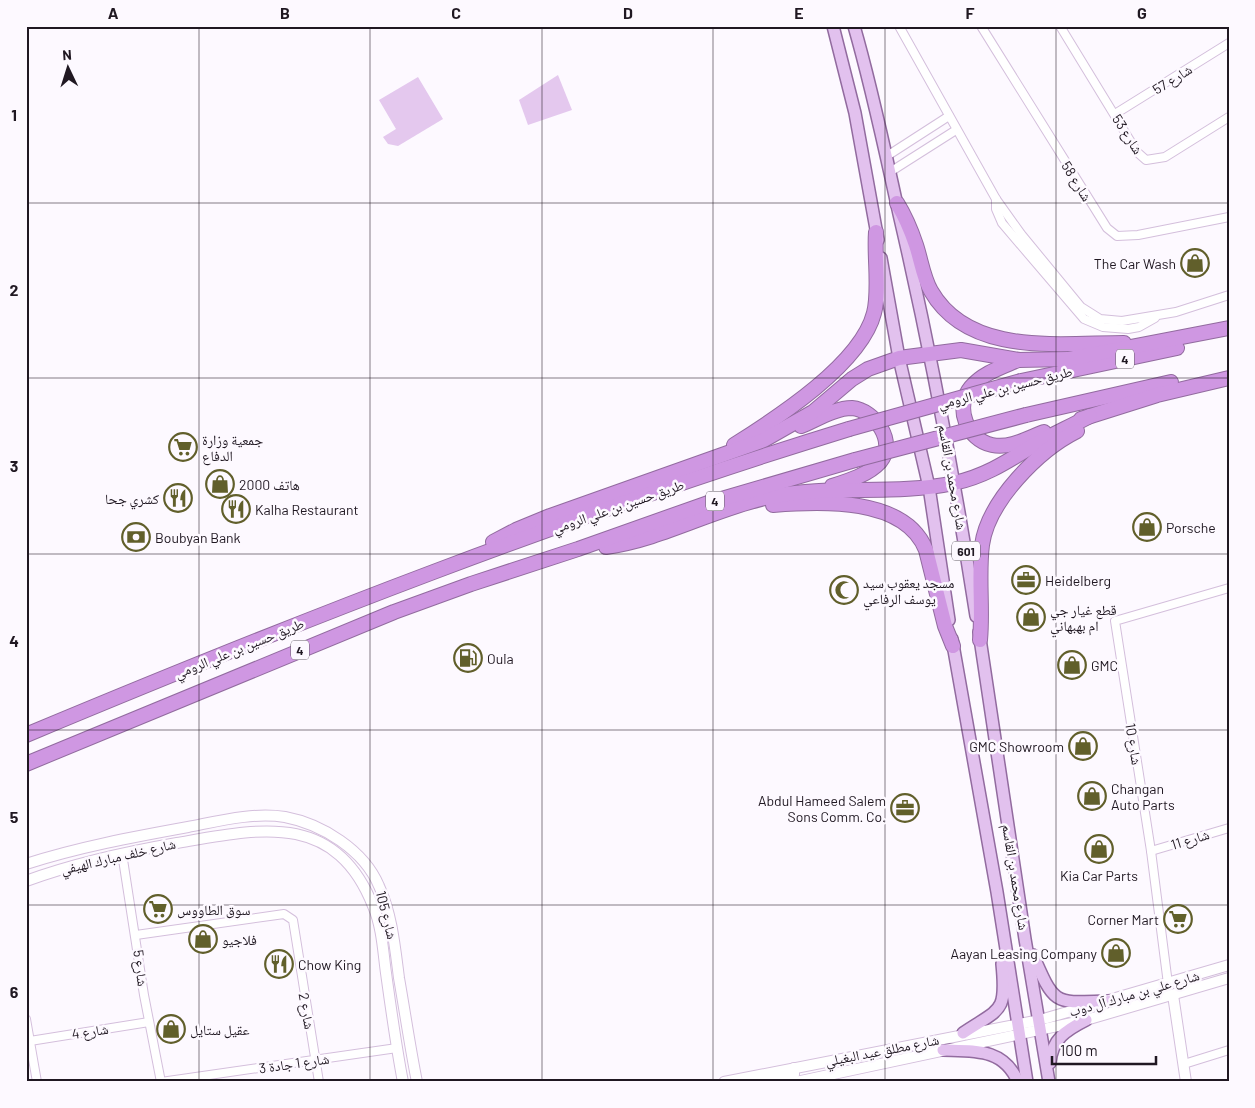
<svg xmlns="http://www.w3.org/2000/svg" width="1255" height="1108" viewBox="0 0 1255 1108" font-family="Barlow,'Noto Naskh Arabic',sans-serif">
  <rect width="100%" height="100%" fill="#fdf9ff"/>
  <g fill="#e4c8ee">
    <path d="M 558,75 L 572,110 L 528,125 L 519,100 Z"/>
    <path d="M 418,77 L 443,119 L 398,146 L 388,144 L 383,137 L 396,129 L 379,100 Z"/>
  </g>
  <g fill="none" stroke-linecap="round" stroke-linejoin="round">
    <defs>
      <g id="street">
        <path d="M 899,26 L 996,199 L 1021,234 L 1081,307 L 1100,319 L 1122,321 L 1176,312 L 1229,295"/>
        <path d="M 981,26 L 1107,228 L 1117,236 L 1138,235 L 1229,217"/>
        <path d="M 1060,26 L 1137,152 L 1146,160 L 1165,157 L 1229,117"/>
        <path d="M 1115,114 L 1229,43"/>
        <path d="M 887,156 L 949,116"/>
        <path d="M 890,172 L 956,130"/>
        <path d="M 996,199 L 996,209 L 1002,223 L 1084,319 L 1103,327 L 1128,329 L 1139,327 L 1155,318"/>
        <path d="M 1151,851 L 1229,828"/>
        <path d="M 122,853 L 144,995 L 161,1082"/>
        <path d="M 136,935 L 284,914 L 293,920 L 319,1082"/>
        <path d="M 1168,984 L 1151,851 L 1115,621 L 1229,588"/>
        <path d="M 26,1019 L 37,1082"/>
        <path d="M 30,1041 L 149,1022"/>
        <path d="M 1184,1064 L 1229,1050"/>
        <path d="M 161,1082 L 397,1048"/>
      </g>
      <g id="secondary">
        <path d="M 26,864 C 79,847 133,837 188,827 C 219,821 253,812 285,817 C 322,824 364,850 379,886 C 392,914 395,947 399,978 C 405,1012 410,1047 417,1082"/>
        <path d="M 26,881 C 75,863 125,852 177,843 C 258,829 335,810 373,906 C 382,927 383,951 386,973 C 391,1009 396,1046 403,1082"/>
        <path d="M 1173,995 L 1186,1082"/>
        <path d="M 724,1082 L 1040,1020 L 1229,965"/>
        <path d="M 766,1082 L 790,1077 L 794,1075 L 794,1068"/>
        <path d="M 796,1082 L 1086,1020 L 1229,978"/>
      </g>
      <g id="primary">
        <path d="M 833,26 L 855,113 L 878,240"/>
        <path d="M 854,26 C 872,88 885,151 899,214 C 930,347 955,481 976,616"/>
        <path d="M 881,258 L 899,358 L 929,487 L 949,620"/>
        <path d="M 979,632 L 1025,939 L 1049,1082"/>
        <path d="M 952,639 L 997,892 L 1027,1082"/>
        <path d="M 1033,955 C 1055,1006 1054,1003 1109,1001"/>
        <path d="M 963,1033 C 1000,1008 1007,1014 1002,964"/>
        <path d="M 943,1050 C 974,1051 1004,1048 1018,1082"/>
        <path d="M 1050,1063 C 1052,1039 1066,1030 1086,1020"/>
      </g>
      <g id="highway">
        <path d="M 897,203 C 905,216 911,230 916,245 C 921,260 923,277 931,291 C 969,357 1061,343 1124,343"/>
        <path d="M 1018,360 C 1002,367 983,373 971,387 C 954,407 967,440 992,445 C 1010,449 1028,438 1044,432"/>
        <path d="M 1021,381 L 1177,348"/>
        <path d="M 1026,415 L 1171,382"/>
        <path d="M 1081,419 L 1157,395 L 1229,378"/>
        <path d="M 801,426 C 816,420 835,408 852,408 C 875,410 897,442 880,462 C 868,475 848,481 832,486"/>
        <path d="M 734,445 C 777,418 861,364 874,313 C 880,290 874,257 876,232"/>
        <path d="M 773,505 C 821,501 905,497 926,550 L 945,626 L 953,646"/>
        <path d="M 493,542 L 516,530 L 550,516 L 764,440 L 813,412 L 852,379 L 868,369 L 899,358 L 961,350 L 1019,360 L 1068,359 L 1229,328"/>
        <path d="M 606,547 C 663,539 713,509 769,497 C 830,484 894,496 954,483 C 987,476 1011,459 1039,442 C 1056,433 1073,425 1090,416"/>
        <path d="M 980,640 C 983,609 978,575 982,545 C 988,501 1039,450 1077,431"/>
        <path d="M 26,735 C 296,622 569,515 849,429"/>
        <path d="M 26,764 L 394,612 L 471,584 L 578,549 L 708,503 L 855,460"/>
      </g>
    </defs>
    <use href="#street" stroke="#d4bfdc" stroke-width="10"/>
    <use href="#secondary" stroke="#d4bfdc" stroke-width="12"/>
    <use href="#primary" stroke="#926b9f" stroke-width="14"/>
    <use href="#highway" stroke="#926b9f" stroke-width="16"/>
    <use href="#street" stroke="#fff" stroke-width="8"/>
    <use href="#secondary" stroke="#fff" stroke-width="10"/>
    <use href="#primary" stroke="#e2c1ee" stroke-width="11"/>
    <use href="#highway" stroke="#cf97e2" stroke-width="14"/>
    <defs>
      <g id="highway-bridge">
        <path d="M 849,429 L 1021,381"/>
        <path d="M 855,460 L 1026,415"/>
      </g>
    </defs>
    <use href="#highway-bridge" stroke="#926b9f" stroke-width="16" stroke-linecap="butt"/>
    <use href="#highway-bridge" stroke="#cf97e2" stroke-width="14"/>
  </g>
  <path fill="none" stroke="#201822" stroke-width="1" stroke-opacity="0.55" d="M 199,26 L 199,1082M 370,26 L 370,1082M 542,26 L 542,1082M 713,26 L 713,1082M 885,26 L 885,1082M 1056,26 L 1056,1082M 26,203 L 1229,203M 26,378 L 1229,378M 26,554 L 1229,554M 26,730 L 1229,730M 26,905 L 1229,905"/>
  <defs>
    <symbol id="shop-ring" viewBox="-11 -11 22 22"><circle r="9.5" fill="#fdf9ff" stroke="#615f2b" stroke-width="1.5"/><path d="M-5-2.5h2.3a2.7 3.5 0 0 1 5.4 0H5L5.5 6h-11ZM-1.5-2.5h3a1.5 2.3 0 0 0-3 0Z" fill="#615f2b"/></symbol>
    <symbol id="supermarket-ring" viewBox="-11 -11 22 22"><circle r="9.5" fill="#fdf9ff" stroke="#615f2b" stroke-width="1.5"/><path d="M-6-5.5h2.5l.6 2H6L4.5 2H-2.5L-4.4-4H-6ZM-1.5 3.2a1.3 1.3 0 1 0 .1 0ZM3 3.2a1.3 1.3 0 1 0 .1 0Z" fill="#615f2b"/></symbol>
    <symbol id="restaurant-ring" viewBox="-11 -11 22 22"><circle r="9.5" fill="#fdf9ff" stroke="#615f2b" stroke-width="1.5"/><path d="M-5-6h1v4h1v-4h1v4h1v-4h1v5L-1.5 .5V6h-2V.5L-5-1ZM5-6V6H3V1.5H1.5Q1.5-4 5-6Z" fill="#615f2b"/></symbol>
    <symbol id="bank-ring" viewBox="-11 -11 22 22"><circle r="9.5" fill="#fdf9ff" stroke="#615f2b" stroke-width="1.5"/><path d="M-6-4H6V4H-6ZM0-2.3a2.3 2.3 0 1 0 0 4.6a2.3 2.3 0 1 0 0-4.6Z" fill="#615f2b"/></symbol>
    <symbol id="office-ring" viewBox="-11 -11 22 22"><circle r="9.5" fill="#fdf9ff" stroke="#615f2b" stroke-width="1.5"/><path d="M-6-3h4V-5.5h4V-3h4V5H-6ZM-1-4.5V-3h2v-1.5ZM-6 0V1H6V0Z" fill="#615f2b"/></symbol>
    <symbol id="mosque-ring" viewBox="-11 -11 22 22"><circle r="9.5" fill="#fdf9ff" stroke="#615f2b" stroke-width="1.5"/><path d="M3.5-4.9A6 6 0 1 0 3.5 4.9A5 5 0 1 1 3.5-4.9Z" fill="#615f2b"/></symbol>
    <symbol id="fuel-ring" viewBox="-11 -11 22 22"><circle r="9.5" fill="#fdf9ff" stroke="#615f2b" stroke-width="1.5"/><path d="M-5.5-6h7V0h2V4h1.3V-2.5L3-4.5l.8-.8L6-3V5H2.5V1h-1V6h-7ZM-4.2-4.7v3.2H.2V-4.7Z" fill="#615f2b"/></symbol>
  </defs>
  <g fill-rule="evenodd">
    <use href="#shop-ring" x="1179" y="247" width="32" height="32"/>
    <use href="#supermarket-ring" x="167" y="431" width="32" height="32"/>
    <use href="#shop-ring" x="204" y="468" width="32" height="32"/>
    <use href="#restaurant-ring" x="162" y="482" width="32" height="32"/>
    <use href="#restaurant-ring" x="220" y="493" width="32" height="32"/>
    <use href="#shop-ring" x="1131" y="511" width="32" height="32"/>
    <use href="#bank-ring" x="120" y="521" width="32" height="32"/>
    <use href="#office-ring" x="1010" y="564" width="32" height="32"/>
    <use href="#mosque-ring" x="828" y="574" width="32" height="32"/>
    <use href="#shop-ring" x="1015" y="601" width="32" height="32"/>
    <use href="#fuel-ring" x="452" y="642" width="32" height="32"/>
    <use href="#shop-ring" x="1056" y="649" width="32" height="32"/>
    <use href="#shop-ring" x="1067" y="730" width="32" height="32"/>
    <use href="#shop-ring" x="1076" y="780" width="32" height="32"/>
    <use href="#office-ring" x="889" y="792" width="32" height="32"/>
    <use href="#shop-ring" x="1083" y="833" width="32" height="32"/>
    <use href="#supermarket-ring" x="142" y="893" width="32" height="32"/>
    <use href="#supermarket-ring" x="1162" y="903" width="32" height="32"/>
    <use href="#shop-ring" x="187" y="923" width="32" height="32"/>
    <use href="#shop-ring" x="1100" y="937" width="32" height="32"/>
    <use href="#restaurant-ring" x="263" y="948" width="32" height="32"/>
    <use href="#shop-ring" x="155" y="1013" width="32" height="32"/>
  </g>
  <g text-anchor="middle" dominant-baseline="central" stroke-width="5" stroke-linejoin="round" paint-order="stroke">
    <g fill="#fdf9ff" stroke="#625c64" stroke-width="1">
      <rect x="1116" y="349.5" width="18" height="19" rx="4"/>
      <rect x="706" y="491.5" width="18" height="19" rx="4"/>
      <rect x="952" y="541.5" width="28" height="19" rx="4"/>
      <rect x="291" y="640.5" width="18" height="19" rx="4"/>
    </g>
    <g font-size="12" font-weight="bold" fill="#201822">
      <text x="1125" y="359">4</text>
      <text x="715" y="501">4</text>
      <text x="966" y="551">601</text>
      <text x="300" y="650">4</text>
    </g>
    <g font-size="14" fill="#201822" stroke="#fdf9ff">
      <text transform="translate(1172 79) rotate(-32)">شارع 57</text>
      <text transform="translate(1128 134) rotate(57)">شارع 53</text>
      <text transform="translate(1077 181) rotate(58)">شارع 58</text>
      <text transform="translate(1005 387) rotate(-14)">طريق حسين بن علي الرومي</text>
      <text transform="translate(953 477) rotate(80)">شارع محمد بن القاسم</text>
      <text transform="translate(618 506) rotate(-19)">طريق حسين بن علي الرومي</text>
      <text transform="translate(239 648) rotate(-22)">طريق حسين بن علي الرومي</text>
      <text transform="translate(1134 744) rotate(81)">شارع 10</text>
      <text transform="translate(1190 839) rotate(-17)">شارع 11</text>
      <text transform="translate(118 856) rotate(-13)">شارع خلف مبارك الهيفي</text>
      <text transform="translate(1016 877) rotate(81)">شارع محمد بن القاسم</text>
      <text transform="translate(387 915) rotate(76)">شارع 105</text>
      <text transform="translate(141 968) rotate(83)">شارع 5</text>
      <text transform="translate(1134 993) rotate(-16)">شارع علي بن مبارك آل دوب</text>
      <text transform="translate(307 1011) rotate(80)">شارع 2</text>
      <text transform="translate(90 1031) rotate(-9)">شارع 4</text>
      <text transform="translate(882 1050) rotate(-11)">شارع مطلق عيد البغيلي</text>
      <text transform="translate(294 1063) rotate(-8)">شارع 1 جادة 3</text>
    </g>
    <g font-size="14" fill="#201822" stroke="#fdf9ff" text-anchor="start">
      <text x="1176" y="263" text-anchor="end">The Car Wash</text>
      <text x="202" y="439">جمعية وزارة<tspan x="202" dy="16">الدفاع</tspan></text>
      <text x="239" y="484">هاتف 2000</text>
      <text x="159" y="498" text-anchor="end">كشري جحا</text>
      <text x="255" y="509">Kalha Restaurant</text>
      <text x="1166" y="527">Porsche</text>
      <text x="155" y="537">Boubyan Bank</text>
      <text x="1045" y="580">Heidelberg</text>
      <text x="863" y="582">مسجد يعقوب سيد<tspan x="863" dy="16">يوسف الرفاعي</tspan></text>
      <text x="1050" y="609">قطع غيار جي<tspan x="1050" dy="16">ام بهبهاني</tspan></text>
      <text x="487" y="658">Oula</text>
      <text x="1091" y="665">GMC</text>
      <text x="1064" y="746" text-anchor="end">GMC Showroom</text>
      <text x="1111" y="788">Changan<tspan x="1111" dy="16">Auto Parts</tspan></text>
      <text x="886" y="800" text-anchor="end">Abdul Hameed Salem<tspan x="886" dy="16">Sons Comm. Co.</tspan></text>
      <text x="1099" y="875" text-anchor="middle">Kia Car Parts</text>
      <text x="177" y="909">سوق الطاووس</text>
      <text x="1159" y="919" text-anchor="end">Corner Mart</text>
      <text x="222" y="939">فلاجيو</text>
      <text x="1097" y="953" text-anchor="end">Aayan Leasing Company</text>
      <text x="298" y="964">Chow King</text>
      <text x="190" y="1029">عقيل ستايل</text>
    </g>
  </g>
  <rect width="1255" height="1108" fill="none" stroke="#fdf9ff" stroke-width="55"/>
  <g transform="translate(68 68) rotate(356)" stroke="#fdf9ff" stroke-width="4" paint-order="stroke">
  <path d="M0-4L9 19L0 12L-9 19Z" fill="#201822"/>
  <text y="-8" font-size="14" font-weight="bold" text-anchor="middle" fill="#201822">N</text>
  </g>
  <path d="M1052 1056v8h104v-8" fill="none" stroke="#201822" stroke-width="2.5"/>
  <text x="1060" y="1056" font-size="15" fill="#201822" stroke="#fdf9ff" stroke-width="4" paint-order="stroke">100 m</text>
  <rect x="28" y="28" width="1200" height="1052" fill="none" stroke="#201822" stroke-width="2"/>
  <g font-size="16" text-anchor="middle" font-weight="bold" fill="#201822">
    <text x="113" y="19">A</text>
    <text x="285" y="19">B</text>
    <text x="456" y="19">C</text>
    <text x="628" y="19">D</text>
    <text x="799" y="19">E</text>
    <text x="970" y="19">F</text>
    <text x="1142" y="19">G</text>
    <text x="14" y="121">1</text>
    <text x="14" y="296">2</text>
    <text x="14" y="472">3</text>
    <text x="14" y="647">4</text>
    <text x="14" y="823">5</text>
    <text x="14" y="998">6</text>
  </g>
</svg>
